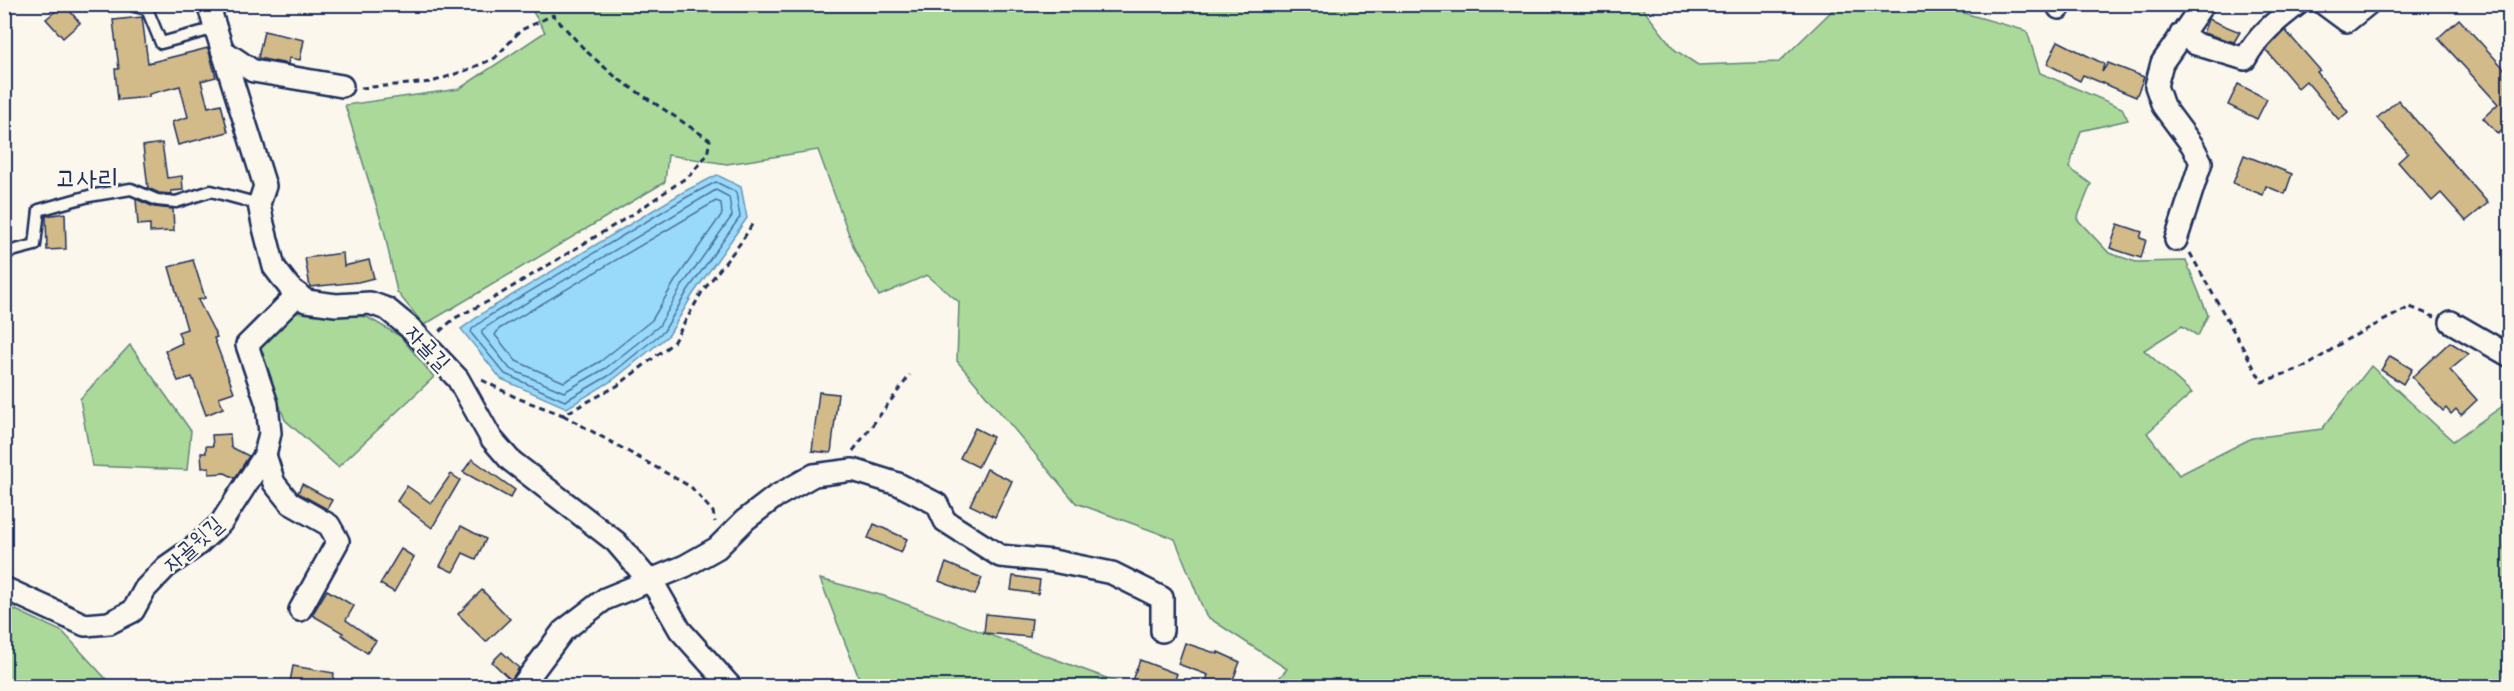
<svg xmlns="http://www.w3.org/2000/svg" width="2514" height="691" viewBox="0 0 2514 691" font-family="'Shantell Sans','Poor Story',sans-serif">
  <rect width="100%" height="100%" fill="#fbf7ec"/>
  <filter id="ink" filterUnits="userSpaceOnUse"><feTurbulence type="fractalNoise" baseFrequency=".0167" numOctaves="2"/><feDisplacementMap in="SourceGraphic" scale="12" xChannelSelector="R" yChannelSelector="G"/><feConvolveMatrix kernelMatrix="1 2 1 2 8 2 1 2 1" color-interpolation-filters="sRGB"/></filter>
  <g filter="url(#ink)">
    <g fill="#abd999" stroke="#63847c" stroke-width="1.5">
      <path d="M 529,5 L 1640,5 L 1675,50 L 1698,65 L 1779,62 L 1838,5 L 1936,5 L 2027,31 L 2040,73 L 2122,108 L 2128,120 L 2081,131 L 2069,168 L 2091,184 L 2077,219 L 2109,253 L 2136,262 L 2186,261 L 2208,315 L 2198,336 L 2182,326 L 2144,350 L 2192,393 L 2147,433 L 2179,475 L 2252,438 L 2322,429 L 2371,366 L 2453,441 L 2504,405 L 2509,395 L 2509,686 L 1272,686 L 1287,669 L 1206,616 L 1175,539 L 1076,503 L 957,361 L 959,302 L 927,275 L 879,296 L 854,248 L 818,150 L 727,164 L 668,155 L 665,182 L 424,325 L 397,292 L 384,230 L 345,105 L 459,89 L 545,32 Z"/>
      <path d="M 313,312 L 367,317 L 400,336 L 434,377 L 338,467 L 285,420 L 258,347 L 278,314 Z"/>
      <path d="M 130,345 L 191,431 L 187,470 L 92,466 L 80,399 Z"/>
      <path d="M 820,579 L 884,596 L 1128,686 L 868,686 L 859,678 Z"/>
      <path d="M 5,605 L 63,632 L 107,680 L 105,686 L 5,686 Z"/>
    </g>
    <path fill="#99dafb" stroke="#6796bc" stroke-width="1.5" d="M 717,175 L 741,187 L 747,218 L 693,294 L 669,335 L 613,380 L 567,408 L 501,379 L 461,329 L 486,311 L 685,191 Z"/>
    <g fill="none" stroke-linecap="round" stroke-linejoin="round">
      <g stroke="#4d739d" stroke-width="1.5">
        <path d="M 716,182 L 736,192 L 740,217 L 688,290 L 664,331 L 610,375 L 565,401 L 505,374 L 471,333 L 472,329 L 489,316 L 687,197 Z"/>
        <path d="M 716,190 L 729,197 L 732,216 L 682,286 L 659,326 L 606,368 L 564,392 L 510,369 L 482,334 L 482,330 L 494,322 Z"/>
        <path d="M 716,201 L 721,203 L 722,214 L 675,281 L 652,320 L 601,361 L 564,382 L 516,361 L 495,335 L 499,329 Z"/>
      </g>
    </g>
    <g fill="#d2ba89" stroke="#1b2f5e" stroke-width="1.5">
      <path d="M 64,4 L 80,23 L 63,38 L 46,19 Z"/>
      <path d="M 142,17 L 148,63 L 208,48 L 216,77 L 201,81 L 208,107 L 221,104 L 228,132 L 178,145 L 172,122 L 188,117 L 180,86 L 149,94 L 149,97 L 118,100 L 115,69 L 119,69 L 113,20 Z"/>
      <path d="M 2208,19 L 2240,32 L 2234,42 L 2203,33 Z"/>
      <path d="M 2459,19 L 2510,75 L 2510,124 L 2498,134 L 2483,118 L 2498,104 L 2438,38 Z"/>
      <path d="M 2285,30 L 2320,70 L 2317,72 L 2348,112 L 2339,120 L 2306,81 L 2298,88 L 2266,50 Z"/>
      <path d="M 264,31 L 304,40 L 300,60 L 289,58 L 288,64 L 258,58 Z"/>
      <path d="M 2058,41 L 2104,64 L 2102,72 L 2108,63 L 2144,77 L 2136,97 L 2083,75 L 2080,81 L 2047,64 Z"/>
      <path d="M 2238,84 L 2267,99 L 2257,119 L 2228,105 Z"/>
      <path d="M 2398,100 L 2488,203 L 2466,221 L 2441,193 L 2432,201 L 2398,162 L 2408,153 L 2377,118 Z"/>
      <path d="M 162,143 L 167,178 L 182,176 L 183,190 L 171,191 L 172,194 L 159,193 L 148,188 L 143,146 Z"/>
      <path d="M 2244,155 L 2292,174 L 2285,194 L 2266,186 L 2263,195 L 2233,183 Z"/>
      <path d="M 136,199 L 154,207 L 173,209 L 174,231 L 150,232 L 150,224 L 138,225 Z"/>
      <path d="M 65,213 L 66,249 L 47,250 L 46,216 Z"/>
      <path d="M 2118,224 L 2142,232 L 2140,238 L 2146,240 L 2141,258 L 2110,248 Z"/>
      <path d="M 343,253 L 344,266 L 369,260 L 374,278 L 358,282 L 310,287 L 305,258 Z"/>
      <path d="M 193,260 L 205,298 L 198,300 L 217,337 L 214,338 L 234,392 L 219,397 L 223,408 L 206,415 L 192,377 L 178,381 L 165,351 L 182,343 L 178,332 L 187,329 L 169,267 Z"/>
      <path d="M 2450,342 L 2469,354 L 2450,370 L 2477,400 L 2461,415 L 2456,409 L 2451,414 L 2446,408 L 2443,411 L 2412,377 Z"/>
      <path d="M 2390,356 L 2412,369 L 2403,384 L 2381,370 Z"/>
      <path d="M 819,392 L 838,394 L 831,453 L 812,451 Z"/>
      <path d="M 975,428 L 993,437 L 978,467 L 960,458 Z"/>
      <path d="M 230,434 L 231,447 L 249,456 L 235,478 L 225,473 L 209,474 L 209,467 L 202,468 L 201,453 L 206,453 L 206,446 L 213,446 L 212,435 Z"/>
      <path d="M 472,459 L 515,490 L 510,498 L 463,472 Z"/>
      <path d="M 987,469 L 1012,481 L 995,517 L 970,505 Z"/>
      <path d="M 451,474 L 460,480 L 432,528 L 397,501 L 407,486 L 431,503 Z"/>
      <path d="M 302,484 L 332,500 L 327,509 L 298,493 Z"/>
      <path d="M 874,524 L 907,539 L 901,553 L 868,538 Z"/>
      <path d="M 461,526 L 486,539 L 476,559 L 463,553 L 453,572 L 440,566 Z"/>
      <path d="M 401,549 L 414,557 L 394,592 L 380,584 Z"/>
      <path d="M 946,563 L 982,578 L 975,595 L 939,581 Z"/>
      <path d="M 1013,576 L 1040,580 L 1038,594 L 1011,590 Z"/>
      <path d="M 327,590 L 354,606 L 346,620 L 376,641 L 367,653 L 342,635 L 343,633 L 312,615 Z"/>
      <path d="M 482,590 L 510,619 L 486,642 L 458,614 Z"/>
      <path d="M 986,614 L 1032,619 L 1030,637 L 984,633 Z"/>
      <path d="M 1185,643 L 1218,654 L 1218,652 L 1240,662 L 1230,687 L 1218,687 L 1206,681 L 1208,675 L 1178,664 Z"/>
      <path d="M 502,652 L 519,668 L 511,680 L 492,662 Z"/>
      <path d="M 1140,660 L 1177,674 L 1172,687 L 1148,687 L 1132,680 Z"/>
      <path d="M 293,666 L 334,673 L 332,687 L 289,687 Z"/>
    </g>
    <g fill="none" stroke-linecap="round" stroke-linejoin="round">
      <defs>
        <g id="service">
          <path d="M 134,6 L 147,9 L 161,43 L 216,28"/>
          <path d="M 4,253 L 35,245 L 39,210 L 89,196 L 131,189 L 157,200 L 176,202 L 211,191 L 259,204"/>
        </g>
        <g id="minor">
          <path d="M 208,4 L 265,186 L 259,204 L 263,224 L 274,267 L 290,288 L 306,301 L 336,305 L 370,303 L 387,309 L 410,328 L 458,379 L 491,438 L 510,460 L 616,542 L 657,590 L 680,630 L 730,686"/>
          <path d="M 2324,4 L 2347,21 L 2368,4"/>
          <path d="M 2059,8 L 2060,4"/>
          <path d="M 2181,34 L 2196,44 L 2245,59 C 2258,35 2277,20 2298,4"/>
          <path d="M 222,50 L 253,71 L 342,86"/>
          <path d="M 2176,240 L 2201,162 L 2192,145 L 2163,106 L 2156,86 L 2162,63 L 2203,4"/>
          <path d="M 2451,322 L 2510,356"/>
          <path d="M 265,455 L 274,483 L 290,503 L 329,525 L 338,541 L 300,610"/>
          <path d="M 4,588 L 85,625 L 109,623 L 133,611 L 145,589 L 166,567 L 196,546 L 221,523 L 265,455 L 270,433 L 267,404 L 247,345 L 298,294"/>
          <path d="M 522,686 L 563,631 L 605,599 L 685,566 L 717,548 L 745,520 L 775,497 L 814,475 L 853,470 L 898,484 L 937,504 L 945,521 L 1000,556 L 1053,561 L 1112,573 L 1162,598 L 1162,631"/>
        </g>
      </defs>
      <use href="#service" stroke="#1b2f5e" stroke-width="15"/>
      <use href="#minor" stroke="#1b2f5e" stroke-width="26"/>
      <g stroke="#1b2f5e" stroke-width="3" stroke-dasharray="6 4.5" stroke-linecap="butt">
        <path d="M 361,88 L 432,82 L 467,70 L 495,58 L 521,30 L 553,15 L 586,51 L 618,79 L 710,140 L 707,155 L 690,175 L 633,214 L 487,302 L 455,318 L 439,332"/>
        <path d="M 2190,253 L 2262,382 L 2307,366 L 2346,340 L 2410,307 L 2435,317"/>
        <path d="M 482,380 L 517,398 L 563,415 L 617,386 L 673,343 L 702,292 L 742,241 L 754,221"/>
        <path d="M 563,415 L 691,487 L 713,512 L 715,522"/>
        <path d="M 853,451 L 910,375"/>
      </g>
      <use href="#service" stroke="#fbf7ec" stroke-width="10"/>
      <use href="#minor" stroke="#fbf7ec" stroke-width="21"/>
    </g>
  </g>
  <g text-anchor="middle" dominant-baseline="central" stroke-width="5" stroke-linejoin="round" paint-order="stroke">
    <g font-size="22" fill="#1b2f5e" stroke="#fbf7ec">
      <text transform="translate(428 348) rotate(46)">자골길</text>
      <text transform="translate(193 544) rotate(-42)">자골윗길</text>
    </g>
    <g font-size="26" fill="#1b2f5e" stroke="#fbf7ec">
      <text x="87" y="177">고사리</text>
    </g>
  </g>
  <rect width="2514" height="691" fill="none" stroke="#fbf7ec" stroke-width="24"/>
  <rect x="12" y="12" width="2490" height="667" fill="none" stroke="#1b2f5e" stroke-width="2" filter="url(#ink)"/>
</svg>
